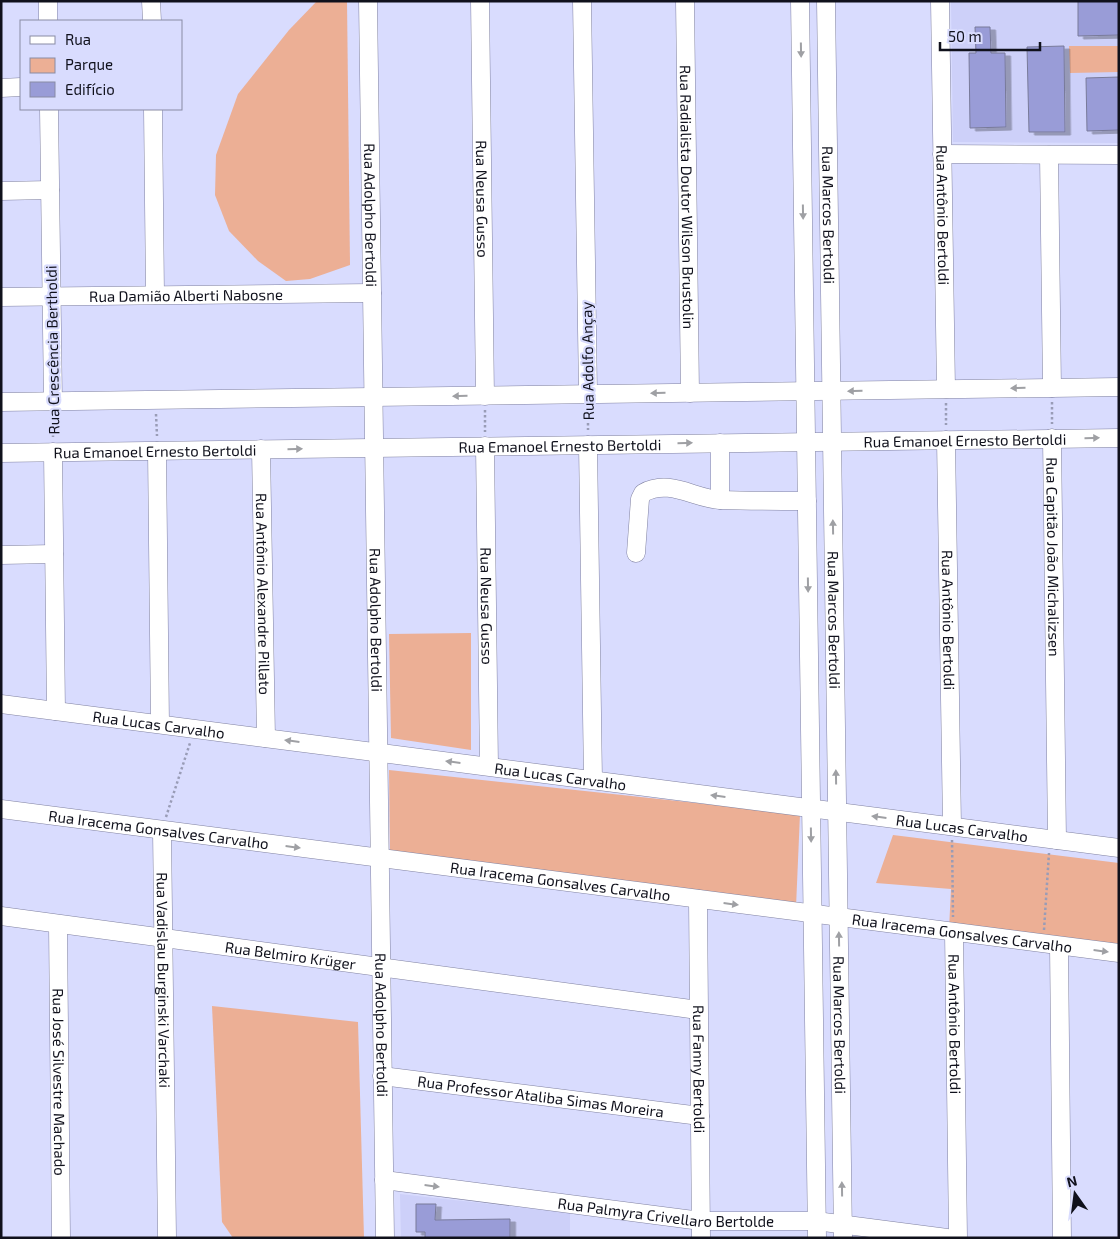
<svg xmlns="http://www.w3.org/2000/svg" width="1120" height="1239" viewBox="0 0 1120 1239" font-family="'Exo 2',sans-serif">
  <defs>
    <filter id="shadow"><feDropShadow dx="5.5" dy="3" stdDeviation="0" flood-color="#0004"/></filter>
  </defs>
  <rect width="100%" height="100%" fill="#d9dcfe"/>
  <g fill="#cdd0f9">
    <path d="M 951,1 L 1119,1 L 1119,143 L 953,142 Z"/>
    <path d="M 400,1194 L 570,1213 L 570,1238 L 401,1238 Z"/>
  </g>
  <g fill="#ecaf95">
    <path d="M 317,1 L 347,1 L 350,265 L 310,279 L 286,281 L 258,261 L 229,231 L 215,195 L 216,155 L 238,94 L 289,30 Z"/>
    <path d="M 1069,46 L 1119,46 L 1119,72 L 1070,73 Z"/>
    <path d="M 471,633 L 471,750 L 391,738 L 389,634 Z"/>
    <path d="M 389,770 L 800,814 L 796,907 L 390,858 Z"/>
    <path d="M 893,835 L 1119,863 L 1119,948 L 949,929 L 951,889 L 876,883 Z"/>
    <path d="M 212,1006 L 358,1022 L 364,1238 L 233,1238 L 222,1222 Z"/>
  </g>
  <g fill="#999cd7" stroke="#787a99" filter="url(#shadow)">
    <path d="M 1078,1 L 1119,1 L 1119,35 L 1078,36 Z"/>
    <path d="M 975,27 L 990,27 L 991,53 L 1005,53 L 1006,127 L 970,128 L 969,53 L 976,53 Z"/>
    <path d="M 1064,46 L 1065,132 L 1029,132 L 1027,47 Z"/>
    <path d="M 1119,77 L 1119,130 L 1087,131 L 1086,78 Z"/>
    <path d="M 416,1204 L 436,1204 L 435,1220 L 510,1219 L 510,1238 L 425,1238 L 425,1232 L 416,1232 Z"/>
  </g>
  <g fill="none" stroke-linecap="round" stroke-linejoin="round">
    <defs>
      <g id="minor">
        <path d="M 48,1 L 48,21"/>
        <path d="M 151,1 L 152,21"/>
        <path id="s1" d="M 368,1 L 385,1238"/>
        <path id="s2" d="M 480,1 L 485,396"/>
        <path d="M 582,1 L 588,394"/>
        <path id="s3" d="M 685,1 L 690,393"/>
        <path d="M 800,1 L 817,1238"/>
        <path id="s4" d="M 826,1 L 843,1238"/>
        <path id="s5" d="M 940,1 L 946,389"/>
        <path d="M 1,88 L 21,87"/>
        <path d="M 49,109 L 53,401"/>
        <path d="M 153,109 L 155,295"/>
        <path d="M 942,154 L 1119,155"/>
        <path d="M 1049,155 L 1052,388"/>
        <path d="M 1,191 L 50,190"/>
        <path id="s6" d="M 1,297 L 372,293"/>
        <path d="M 1,402 L 1119,387"/>
        <path id="s7" d="M 1052,438 L 1057,840"/>
        <path id="s8" d="M 946,440 L 952,826"/>
        <path d="M 720,443 L 720,500"/>
        <path d="M 588,445 L 593,780"/>
        <path id="s9" d="M 485,446 L 489,766"/>
        <path id="s10" d="M 261,449 L 266,738"/>
        <path d="M 157,451 L 160,724"/>
        <path d="M 53,452 L 56,711"/>
        <path id="s11" d="M 1,453 L 1119,438"/>
        <path d="M 636,553 L 640,499 L 643,493 C 670,478 694,499 721,500 C 750,501 778,501 807,501"/>
        <path d="M 1,555 L 54,554"/>
        <path id="s12" d="M 1,704 L 1119,848"/>
        <path id="s13" d="M 1,809 L 1119,953"/>
        <path id="s14" d="M 162,830 L 167,1238"/>
        <path id="s15" d="M 698,899 L 701,1238"/>
        <path id="s16" d="M 1,916 L 698,1010"/>
        <path id="s17" d="M 58,924 L 61,1238"/>
        <path id="s18" d="M 954,932 L 958,1238"/>
        <path d="M 1059,946 L 1062,1238"/>
        <path id="s19" d="M 382,1076 L 700,1116"/>
        <path id="s20" d="M 384,1180 L 701,1221 L 816,1221 L 947,1238"/>
      </g>
    </defs>
    <use href="#minor" stroke="#8082a1" stroke-width="19"/>
    <g stroke="#999cb6" stroke-width="2.5" stroke-dasharray="2.5 2.5" stroke-linecap="butt">
      <path d="M 1052,402 L 1052,424"/>
      <path d="M 946,403 L 946,425"/>
      <path d="M 588,408 L 588,430"/>
      <path d="M 485,410 L 485,432"/>
      <path d="M 156,414 L 157,436"/>
      <path d="M 53,415 L 53,437"/>
      <path d="M 166,817 L 190,743"/>
      <path d="M 952,840 L 953,917"/>
      <path d="M 1044,930 L 1049,853"/>
    </g>
    <use href="#minor" stroke="#fff" stroke-width="18"/>
  </g>
  <defs><path id="oneway-solid" d="M-6-.8H1V-3.2L6.5 0L1 3.2V.8H-6Z" transform="scale(1.25)"/></defs>
  <g fill="#9fa0a4">
    <use href="#oneway-solid" transform="translate(801 50) rotate(89)"/>
    <use href="#oneway-solid" transform="translate(803 212) rotate(89)"/>
    <use href="#oneway-solid" transform="translate(1018 388) rotate(179)"/>
    <use href="#oneway-solid" transform="translate(855 391) rotate(179)"/>
    <use href="#oneway-solid" transform="translate(658 393) rotate(179)"/>
    <use href="#oneway-solid" transform="translate(460 396) rotate(179)"/>
    <use href="#oneway-solid" transform="translate(1092 438) rotate(-1)"/>
    <use href="#oneway-solid" transform="translate(685 443) rotate(-1)"/>
    <use href="#oneway-solid" transform="translate(295 449) rotate(-1)"/>
    <use href="#oneway-solid" transform="translate(833 527) rotate(-91)"/>
    <use href="#oneway-solid" transform="translate(808 585) rotate(89)"/>
    <use href="#oneway-solid" transform="translate(292 741) rotate(-173)"/>
    <use href="#oneway-solid" transform="translate(453 762) rotate(-173)"/>
    <use href="#oneway-solid" transform="translate(836 777) rotate(-91)"/>
    <use href="#oneway-solid" transform="translate(718 796) rotate(-173)"/>
    <use href="#oneway-solid" transform="translate(879 817) rotate(-173)"/>
    <use href="#oneway-solid" transform="translate(811 835) rotate(89)"/>
    <use href="#oneway-solid" transform="translate(293 847) rotate(7)"/>
    <use href="#oneway-solid" transform="translate(731 904) rotate(7)"/>
    <use href="#oneway-solid" transform="translate(839 939) rotate(-91)"/>
    <use href="#oneway-solid" transform="translate(1101 951) rotate(7)"/>
    <use href="#oneway-solid" transform="translate(432 1186) rotate(7)"/>
    <use href="#oneway-solid" transform="translate(842 1189) rotate(-91)"/>
  </g>
  <g text-anchor="middle" dominant-baseline="central" stroke-width="4.5" stroke-linejoin="round" paint-order="stroke">
    <g font-size="15" fill="#10111c" stroke="#d9dcfe">
      <text stroke="none"><textPath href="#s3" startOffset="196">Rua Radialista Doutor Wilson Brustolin</textPath></text>
      <text stroke="none"><textPath href="#s2" startOffset="198">Rua Neusa Gusso</textPath></text>
      <text stroke="none"><textPath href="#s1" startOffset="214">Rua Adolpho Bertoldi</textPath></text>
      <text stroke="none"><textPath href="#s4" startOffset="214">Rua Marcos Bertoldi</textPath></text>
      <text stroke="none"><textPath href="#s5" startOffset="214">Rua Antônio Bertoldi</textPath></text>
      <text stroke="none"><textPath href="#s6" startOffset="185">Rua Damião Alberti Nabosne</textPath></text>
      <text transform="translate(52 350) rotate(-91)">Rua Crescência Bertholdi</text>
      <text transform="translate(587 361) rotate(-91)">Rua Adolfo Ançay</text>
      <text stroke="none"><textPath href="#s11" startOffset="964">Rua Emanoel Ernesto Bertoldi</textPath></text>
      <text stroke="none"><textPath href="#s11" startOffset="559">Rua Emanoel Ernesto Bertoldi</textPath></text>
      <text stroke="none"><textPath href="#s11" startOffset="154">Rua Emanoel Ernesto Bertoldi</textPath></text>
      <text stroke="none"><textPath href="#s7" startOffset="119">Rua Capitão João Michalizsen</textPath></text>
      <text stroke="none"><textPath href="#s10" startOffset="145">Rua Antônio Alexandre Pillato</textPath></text>
      <text stroke="none"><textPath href="#s9" startOffset="160">Rua Neusa Gusso</textPath></text>
      <text stroke="none"><textPath href="#s1" startOffset="619">Rua Adolpho Bertoldi</textPath></text>
      <text stroke="none"><textPath href="#s4" startOffset="619">Rua Marcos Bertoldi</textPath></text>
      <text stroke="none"><textPath href="#s8" startOffset="180">Rua Antônio Bertoldi</textPath></text>
      <text stroke="none"><textPath href="#s12" startOffset="159">Rua Lucas Carvalho</textPath></text>
      <text stroke="none"><textPath href="#s12" startOffset="564">Rua Lucas Carvalho</textPath></text>
      <text stroke="none"><textPath href="#s12" startOffset="969">Rua Lucas Carvalho</textPath></text>
      <text stroke="none"><textPath href="#s13" startOffset="159">Rua Iracema Gonsalves Carvalho</textPath></text>
      <text stroke="none"><textPath href="#s13" startOffset="564">Rua Iracema Gonsalves Carvalho</textPath></text>
      <text stroke="none"><textPath href="#s13" startOffset="969">Rua Iracema Gonsalves Carvalho</textPath></text>
      <text stroke="none"><textPath href="#s16" startOffset="292">Rua Belmiro Krüger</textPath></text>
      <text stroke="none"><textPath href="#s14" startOffset="150">Rua Vadislau Burginski Varchaki</textPath></text>
      <text stroke="none"><textPath href="#s1" startOffset="1024">Rua Adolpho Bertoldi</textPath></text>
      <text stroke="none"><textPath href="#s4" startOffset="1024">Rua Marcos Bertoldi</textPath></text>
      <text stroke="none"><textPath href="#s18" startOffset="92">Rua Antônio Bertoldi</textPath></text>
      <text stroke="none"><textPath href="#s15" startOffset="170">Rua Fanny Bertoldi</textPath></text>
      <text stroke="none"><textPath href="#s17" startOffset="158">Rua José Silvestre Machado</textPath></text>
      <text stroke="none"><textPath href="#s19" startOffset="160">Rua Professor Ataliba Simas Moreira</textPath></text>
      <text stroke="none"><textPath href="#s20" startOffset="284">Rua Palmyra Crivellaro Bertolde</textPath></text>
    </g>
  </g>
  <rect width="1120" height="1239" fill="none" stroke="#10111c" stroke-width="5"/>
  <rect x="20" y="20" width="162" height="90" fill="#d9dcfe" stroke="#898ba4"/>
  <rect x="30" y="36" width="25" height="8" fill="#ffffff" stroke="#898ba4"/>
  <text x="65" y="45" font-size="15" fill="#10111c">Rua</text>
  <rect x="30" y="58" width="25" height="15" fill="#ecaf95" stroke="#898ba4"/>
  <text x="65" y="70" font-size="15" fill="#10111c">Parque</text>
  <rect x="30" y="82" width="25" height="15" fill="#999cd7" stroke="#898ba4"/>
  <text x="65" y="95" font-size="15" fill="#10111c">Edifício</text>
  <g transform="translate(1075 1194) rotate(346)" stroke="#d9dcfe" stroke-width="4" paint-order="stroke">
  <path d="M0-4L9 19L0 12L-9 19Z" fill="#10111c"/>
  <text y="-8" font-size="14" font-weight="bold" text-anchor="middle" fill="#10111c">N</text>
  </g>
  <path d="M940 42v8h100v-8" fill="none" stroke="#10111c" stroke-width="2.5"/>
  <text x="948" y="42" font-size="15" fill="#10111c" stroke="#d9dcfe" stroke-width="4" paint-order="stroke">50 m</text>
</svg>
